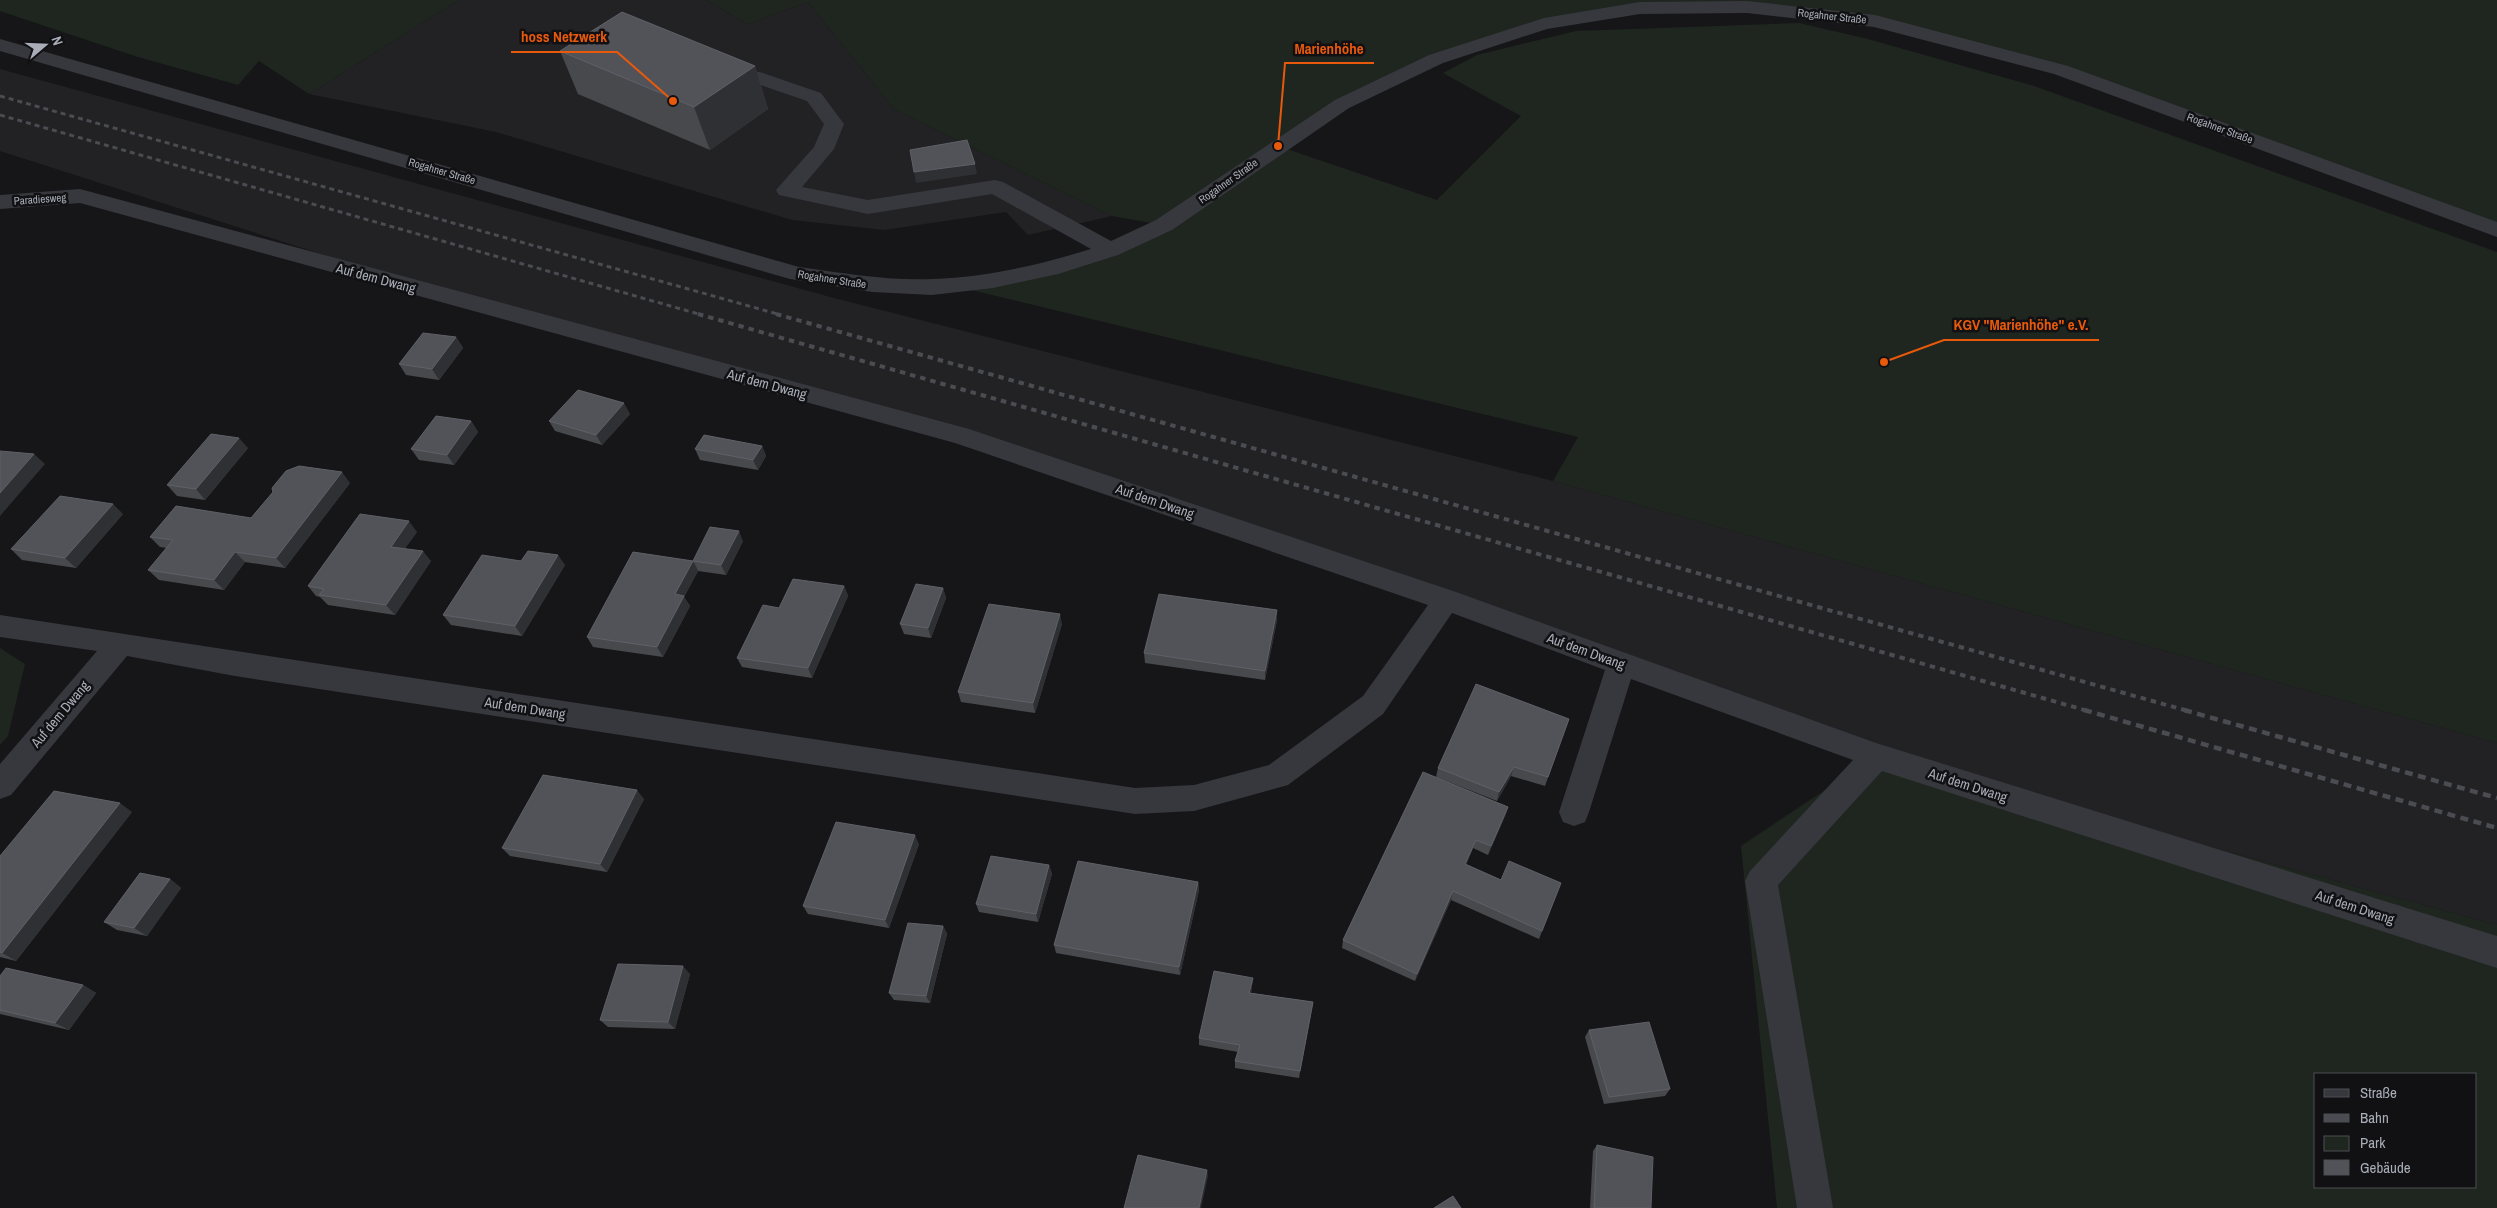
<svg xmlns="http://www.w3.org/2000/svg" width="2497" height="1208" viewBox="0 0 2497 1208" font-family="'Archivo Narrow',sans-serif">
  <rect width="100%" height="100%" fill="#161618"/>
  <g fill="#222225">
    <path d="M 459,0 L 706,0 L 748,24 L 808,2 L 894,109 L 1112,216 L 1028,235 L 1006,212 L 884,230 L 792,220 L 496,132 L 309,94 Z"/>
    <path d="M 0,69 L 834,298 L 1553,481 L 2497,743 L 2497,925 L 1876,756 L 960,435 L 505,313 L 0,151 Z"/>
  </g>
  <g fill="#1e261f" fill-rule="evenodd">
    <path d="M 0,0 L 459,0 L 309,94 L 259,61 L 238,85 L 138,57 L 0,11 Z"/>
    <path d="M 706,0 L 2497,0 L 2497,230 L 2061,70 L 1875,21 L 1747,7 L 1640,8 L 1544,24 L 1436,59 L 1278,146 L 1437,200 L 1521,116 L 1443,73 L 1477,55 L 1576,31 L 1799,23 L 1868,39 L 2034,86 L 2497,252 L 2497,743 L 1553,481 L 1578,437 L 963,288 L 1050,269 L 1163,225 L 1112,216 L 894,109 L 808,2 L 748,24 Z"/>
    <path d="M 0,648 L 25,664 L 8,736 L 0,745 Z"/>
    <path d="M 1876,756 L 2497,925 L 2497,1208 L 1777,1208 L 1741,846 ZM 2316,1074 L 2476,1074 L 2476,1187 L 2316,1187 Z"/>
  </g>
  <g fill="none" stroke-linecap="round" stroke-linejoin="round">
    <g fill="#37383d" fill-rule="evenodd">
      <path d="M 1747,1 L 1875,15 L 2068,66 L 2497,222 L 2497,237 L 2054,74 L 1874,27 L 1747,13 L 1640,14 L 1547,29 L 1443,63 L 1349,108 L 1172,230 L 1118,255 L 1058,274 L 993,288 L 932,295 L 872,292 L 790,279 L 0,51 L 0,39 L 799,267 C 843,273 888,281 933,279 C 987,277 1039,265 1091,249 L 992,194 L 868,214 L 779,195 L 776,190 L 814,147 L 824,124 L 807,101 L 746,80 L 743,76 L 746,72 L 760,72 L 821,93 L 844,124 L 834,149 L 802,187 L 868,200 L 995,180 L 1003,182 L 1111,241 L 1156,220 L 1335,100 L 1429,55 L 1544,18 L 1640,2 Z"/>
      <path d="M 80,189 L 969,429 L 1456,592 L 1876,743 L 2497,936 L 2497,968 L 1882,771 L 1778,885 L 1833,1208 L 1797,1208 L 1745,881 L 1750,871 L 1853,760 L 1631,679 L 1589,812 L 1585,822 L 1574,826 L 1563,822 L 1559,812 L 1605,670 L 1452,613 L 1383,714 L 1288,785 L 1194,811 L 1135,814 L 235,676 L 127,656 L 11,795 L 0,799 L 0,764 L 97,651 L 0,637 L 0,615 L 1135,788 L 1194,785 L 1269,765 L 1363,696 L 1428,605 L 955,443 L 80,203 L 0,209 L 0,195 Z"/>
    </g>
    <g stroke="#4a4c52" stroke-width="3" stroke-dasharray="5 4" stroke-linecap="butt">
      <path d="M 0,96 L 781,315"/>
      <path d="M 0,115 L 702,315"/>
    </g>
    <g stroke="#4a4c52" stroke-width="4" stroke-dasharray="5.5 5" stroke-linecap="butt">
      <path d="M 698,314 L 2088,711"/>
      <path d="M 776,314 L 2188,711"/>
    </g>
    <g stroke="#4a4c52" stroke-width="4.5" stroke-dasharray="8 5.5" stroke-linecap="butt">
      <path d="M 2084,710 L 2497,828"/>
      <path d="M 2184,710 L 2497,798"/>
    </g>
  </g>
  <g fill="#47494d">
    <path d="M 560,51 L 755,66 L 768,109 L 710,150 L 578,94 Z"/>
    <path d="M 456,337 L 463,348 L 439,380 L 406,375 L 399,364 Z"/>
    <path d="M 630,414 L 602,445 L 555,431 L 549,421 Z"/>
    <path d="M 471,421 L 478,432 L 454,465 L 419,460 L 411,449 Z"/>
    <path d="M 762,446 L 766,456 L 758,470 L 700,460 L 695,449 Z"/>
    <path d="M 248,448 L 205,500 L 177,496 L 167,485 Z"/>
    <path d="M 350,483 L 285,568 L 245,562 L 224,590 L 159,580 L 148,570 L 167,548 L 160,547 L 150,537 L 251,518 Z"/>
    <path d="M 123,514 L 76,568 L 22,560 L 11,549 Z"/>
    <path d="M 417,532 L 405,548 L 431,561 L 395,615 L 328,605 L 320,597 L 316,596 L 308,586 Z"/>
    <path d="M 743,541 L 726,575 L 698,571 L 693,561 Z"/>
    <path d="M 521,561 L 565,565 L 522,636 L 451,625 L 443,615 Z"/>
    <path d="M 693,561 L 698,571 L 684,597 L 690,606 L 663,657 L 593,647 L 587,637 Z"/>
    <path d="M 844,586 L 848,596 L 812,678 L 742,667 L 737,658 L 779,608 Z"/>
    <path d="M 943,588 L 946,598 L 931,638 L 904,634 L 900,624 Z"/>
    <path d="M 1277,610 L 1277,620 L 1265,680 L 1145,663 L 1144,653 Z"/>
    <path d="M 1062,624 L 1035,713 L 961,702 L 958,692 Z"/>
    <path d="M 1569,719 L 1545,786 L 1511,776 L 1497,801 L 1436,777 L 1438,768 Z"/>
    <path d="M 644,799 L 607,872 L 510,856 L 502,848 Z"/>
    <path d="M 1508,807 L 1505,816 L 1488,855 L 1473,848 L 1466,865 L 1501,880 L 1561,883 L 1539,939 L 1451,900 L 1415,981 L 1342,948 L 1343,940 Z"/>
    <path d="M 132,812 L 16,961 L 0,957 L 0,856 Z"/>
    <path d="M 919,844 L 889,928 L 808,914 L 803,906 Z"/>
    <path d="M 1049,865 L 1052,874 L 1038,922 L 979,912 L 976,904 Z"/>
    <path d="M 170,879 L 181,888 L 147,936 L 117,930 L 104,922 Z"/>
    <path d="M 1198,882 L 1199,890 L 1180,975 L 1056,953 L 1054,945 Z"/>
    <path d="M 943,926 L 947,934 L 930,1003 L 894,1000 L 889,993 Z"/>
    <path d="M 690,974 L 675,1029 L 608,1027 L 600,1020 Z"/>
    <path d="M 0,976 L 83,985 L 96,993 L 69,1030 L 0,1014 Z"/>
    <path d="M 1253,978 L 1252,986 L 1251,993 L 1313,1002 L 1299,1078 L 1235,1068 L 1235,1061 L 1238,1052 L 1199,1045 L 1199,1038 Z"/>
    <path d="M 1589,1030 L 1670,1089 L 1665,1096 L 1604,1104 L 1585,1037 Z"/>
    <path d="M 1597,1145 L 1651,1208 L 1590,1208 L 1593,1151 Z"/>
  </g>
  <g fill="#2f3033">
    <path d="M 755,66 L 768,109 L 710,150 L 694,107 Z"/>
    <path d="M 975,164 L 977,174 L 916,183 L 914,172 Z"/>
    <path d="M 456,337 L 463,348 L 439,380 L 432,369 Z"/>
    <path d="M 624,403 L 630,414 L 602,445 L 596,435 Z"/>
    <path d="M 471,421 L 478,432 L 454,465 L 447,455 Z"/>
    <path d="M 239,438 L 248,448 L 205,500 L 196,489 Z"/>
    <path d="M 762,446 L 766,456 L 758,470 L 753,460 Z"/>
    <path d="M 34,454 L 45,464 L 0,516 L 0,493 Z"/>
    <path d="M 342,472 L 350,483 L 285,568 L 276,558 Z"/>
    <path d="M 113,504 L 123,514 L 76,568 L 65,558 Z"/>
    <path d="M 409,521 L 417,532 L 399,557 L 391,547 Z"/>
    <path d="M 739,531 L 743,541 L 726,575 L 721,565 Z"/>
    <path d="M 423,551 L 431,561 L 395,615 L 386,605 Z"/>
    <path d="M 235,552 L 245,562 L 224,590 L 214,580 Z"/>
    <path d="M 558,555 L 565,565 L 522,636 L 515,626 Z"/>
    <path d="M 693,561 L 698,571 L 684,597 L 690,606 L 663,657 L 657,647 L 675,594 Z"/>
    <path d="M 844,586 L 848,596 L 812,678 L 808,668 Z"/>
    <path d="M 943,588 L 946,598 L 931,638 L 928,628 Z"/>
    <path d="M 1277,610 L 1277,620 L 1265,680 L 1265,671 Z"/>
    <path d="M 1060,614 L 1062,624 L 1035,713 L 1033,703 Z"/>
    <path d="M 1514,767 L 1511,776 L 1497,801 L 1499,792 Z"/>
    <path d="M 637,790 L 644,799 L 607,872 L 600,864 Z"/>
    <path d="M 120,803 L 132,812 L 16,961 L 2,953 Z"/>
    <path d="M 1508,807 L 1505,816 L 1488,855 L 1491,846 Z"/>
    <path d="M 915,835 L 919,844 L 889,928 L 885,920 Z"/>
    <path d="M 1476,840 L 1473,848 L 1462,873 L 1465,864 Z"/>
    <path d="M 1049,865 L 1052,874 L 1038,922 L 1036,914 Z"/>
    <path d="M 170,879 L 181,888 L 147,936 L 134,928 Z"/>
    <path d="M 1198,882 L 1199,890 L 1180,975 L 1179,967 Z"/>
    <path d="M 1453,891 L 1451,900 L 1415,981 L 1417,974 Z"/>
    <path d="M 943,926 L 947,934 L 930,1003 L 926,996 Z"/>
    <path d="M 683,966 L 690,974 L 675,1029 L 668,1022 Z"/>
    <path d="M 1253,978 L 1252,986 L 1249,1000 L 1249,993 Z"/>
    <path d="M 83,985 L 96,993 L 69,1030 L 55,1023 Z"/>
    <path d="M 1313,1002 L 1312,1009 L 1299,1078 L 1300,1071 Z"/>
    <path d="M 1207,1170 L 1208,1176 L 1201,1208 L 1199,1208 Z"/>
  </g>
  <g fill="#525359" stroke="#5f6168">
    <path d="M 622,12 L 755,66 L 694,107 L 560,51 Z"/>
    <path d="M 967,140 L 975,164 L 914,172 L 910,150 Z"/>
    <path d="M 423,333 L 456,337 L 432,369 L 399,364 Z"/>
    <path d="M 578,390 L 624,403 L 596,435 L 549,421 Z"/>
    <path d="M 436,416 L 471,421 L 447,455 L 411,449 Z"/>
    <path d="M 211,434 L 239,438 L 196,489 L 167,485 Z"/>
    <path d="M 704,435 L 762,446 L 753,460 L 695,449 Z"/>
    <path d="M 0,451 L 34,454 L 0,493 Z"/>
    <path d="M 299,466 L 342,472 L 276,558 L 235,552 L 214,580 L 148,570 L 173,540 L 150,537 L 176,506 L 251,518 L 273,492 L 272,488 L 286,471 Z"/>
    <path d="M 60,496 L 113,504 L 65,558 L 11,549 Z"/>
    <path d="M 360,514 L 409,521 L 391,547 L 423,551 L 386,605 L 319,595 L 324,589 L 308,586 Z"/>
    <path d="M 710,527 L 739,531 L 721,565 L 693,561 Z"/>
    <path d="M 528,551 L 558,555 L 515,626 L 443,615 L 482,555 L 521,561 Z"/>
    <path d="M 633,552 L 693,561 L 675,594 L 684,596 L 657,647 L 587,637 Z"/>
    <path d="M 793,579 L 844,586 L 808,668 L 737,658 L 763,605 L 779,608 Z"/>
    <path d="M 916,584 L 943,588 L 928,628 L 900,624 Z"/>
    <path d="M 1159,594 L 1277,610 L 1265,671 L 1144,653 Z"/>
    <path d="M 989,604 L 1060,614 L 1033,703 L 958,692 Z"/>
    <path d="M 1476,684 L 1569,719 L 1548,777 L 1514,767 L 1499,792 L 1438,768 Z"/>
    <path d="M 1423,772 L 1508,807 L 1491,846 L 1476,840 L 1465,864 L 1501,880 L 1509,861 L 1561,883 L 1542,931 L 1453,891 L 1417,974 L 1343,940 Z"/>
    <path d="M 543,775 L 637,790 L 600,864 L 502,848 Z"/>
    <path d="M 54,791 L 120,803 L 2,953 L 0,952 L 0,856 Z"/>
    <path d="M 836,822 L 915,835 L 885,920 L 803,906 Z"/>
    <path d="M 991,856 L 1049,865 L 1036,914 L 976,904 Z"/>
    <path d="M 1078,861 L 1198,882 L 1179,967 L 1054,945 Z"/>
    <path d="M 140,873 L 170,879 L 134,928 L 104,922 Z"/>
    <path d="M 908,923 L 943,926 L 926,996 L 889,993 Z"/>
    <path d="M 618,964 L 683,966 L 668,1022 L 600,1020 Z"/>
    <path d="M 6,968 L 83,985 L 55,1023 L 0,1010 L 0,976 Z"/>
    <path d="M 1214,971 L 1253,978 L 1249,993 L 1313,1002 L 1300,1071 L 1235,1061 L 1240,1045 L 1199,1038 Z"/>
    <path d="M 1649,1022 L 1670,1089 L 1609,1097 L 1589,1030 Z"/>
    <path d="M 1597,1145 L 1653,1157 L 1651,1208 L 1594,1208 Z"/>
    <path d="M 1138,1155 L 1207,1170 L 1199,1208 L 1124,1208 Z"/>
    <path d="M 1453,1196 L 1461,1208 L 1434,1208 Z"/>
  </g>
  <g text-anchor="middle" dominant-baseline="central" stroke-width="5" stroke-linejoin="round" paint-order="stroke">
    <g font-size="11" fill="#a8adb8" stroke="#111113">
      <text transform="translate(1832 16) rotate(6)">Rogahner Straße</text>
      <text transform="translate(2220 128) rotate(20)">Rogahner Straße</text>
      <text transform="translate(442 171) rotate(16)">Rogahner Straße</text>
      <text transform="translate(1228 181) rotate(-35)">Rogahner Straße</text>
      <text transform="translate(40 199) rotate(-4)">Paradiesweg</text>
      <text transform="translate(832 279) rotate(9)">Rogahner Straße</text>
    </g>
    <g font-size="14" fill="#a8adb8" stroke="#111113">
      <text transform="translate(376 278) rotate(15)">Auf dem Dwang</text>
      <text transform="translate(767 384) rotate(15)">Auf dem Dwang</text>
      <text transform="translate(1155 501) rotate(19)">Auf dem Dwang</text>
      <text transform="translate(1586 651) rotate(20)">Auf dem Dwang</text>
      <text transform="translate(525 708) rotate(9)">Auf dem Dwang</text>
      <text transform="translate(60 714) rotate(-50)">Auf dem Dwang</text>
      <text transform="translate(1968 785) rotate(18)">Auf dem Dwang</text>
      <text transform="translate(2355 907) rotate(18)">Auf dem Dwang</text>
    </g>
  </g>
  <path fill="none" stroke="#e8590c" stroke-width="2" d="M673 101L617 52H511M1278 146L1285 63H1374M1884 362L1944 340H2099"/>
  <g fill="#e8590c" stroke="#111113" stroke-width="2">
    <circle cx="673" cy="101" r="5"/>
    <circle cx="1278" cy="146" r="5"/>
    <circle cx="1884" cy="362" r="5"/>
  </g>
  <g font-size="15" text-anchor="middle" font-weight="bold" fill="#e8590c" stroke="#111113" stroke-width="5" stroke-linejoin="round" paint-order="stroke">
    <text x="564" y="42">hoss Netzwerk</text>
    <text x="1329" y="54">Marienhöhe</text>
    <text x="2021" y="330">KGV "Marienhöhe" e.V.</text>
  </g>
  <rect x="2314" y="1073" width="162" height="115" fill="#111113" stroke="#4d4f55"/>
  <rect x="2324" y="1089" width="25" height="8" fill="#37383d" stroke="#4d4f55"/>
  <text x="2360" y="1098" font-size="15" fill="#a8adb8">Straße</text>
  <rect x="2324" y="1114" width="25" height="8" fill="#4a4c52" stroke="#4d4f55"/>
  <text x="2360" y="1123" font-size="15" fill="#a8adb8">Bahn</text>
  <rect x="2324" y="1136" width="25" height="15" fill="#1e261f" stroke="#4d4f55"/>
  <text x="2360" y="1148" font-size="15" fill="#a8adb8">Park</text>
  <rect x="2324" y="1160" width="25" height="15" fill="#525359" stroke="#4d4f55"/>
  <text x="2360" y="1173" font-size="15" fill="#a8adb8">Gebäude</text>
  <g transform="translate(45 45) rotate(71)" stroke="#111113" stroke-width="4" paint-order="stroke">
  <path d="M0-4L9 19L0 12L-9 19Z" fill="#a8adb8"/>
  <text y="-8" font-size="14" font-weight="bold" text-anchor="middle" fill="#a8adb8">N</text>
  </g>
</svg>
